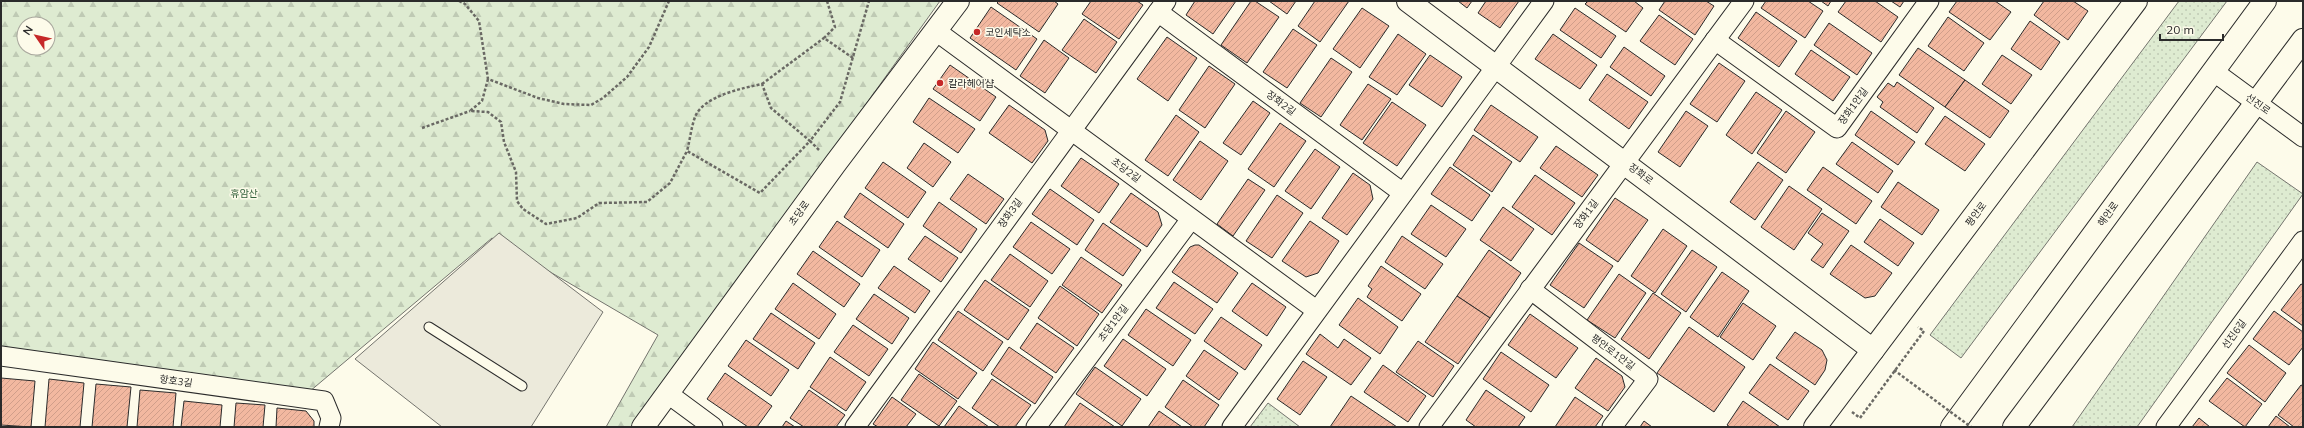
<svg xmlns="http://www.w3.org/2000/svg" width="2304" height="428" viewBox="0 0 2304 428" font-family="Mulish,'Noto Sans KR',sans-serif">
  <defs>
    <pattern id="forest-firs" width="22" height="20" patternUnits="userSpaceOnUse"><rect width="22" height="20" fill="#deebd1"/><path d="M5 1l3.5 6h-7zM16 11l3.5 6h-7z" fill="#bfcab4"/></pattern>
    <pattern id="park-dots" width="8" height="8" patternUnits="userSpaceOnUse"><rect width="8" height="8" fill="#deebd1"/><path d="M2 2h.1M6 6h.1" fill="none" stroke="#bfcab4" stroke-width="1.8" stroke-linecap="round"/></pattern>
    <pattern id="building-hatch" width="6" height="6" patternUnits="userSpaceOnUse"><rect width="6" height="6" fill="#f2b8a0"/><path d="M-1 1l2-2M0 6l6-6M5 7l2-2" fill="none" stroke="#d09e8a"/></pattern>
  </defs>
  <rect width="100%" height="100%" fill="#fdfbea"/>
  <path fill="url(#forest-firs)" stroke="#74746e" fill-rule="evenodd" d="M 1,1 L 940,1 L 634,427 L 606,427 L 658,335 L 492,238 L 303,397 L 1,350 ZM 24,24 L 48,24 L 48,48 L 24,48 Z"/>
  <g fill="url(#park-dots)" stroke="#74746e">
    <path d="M 2179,1 L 2227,1 L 1961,358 L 1930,335 Z"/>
    <path d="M 2257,162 L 2303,194 L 2137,427 L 2072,427 Z"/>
    <path d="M 1268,403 L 1300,427 L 1250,427 Z"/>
  </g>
  <path fill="#eceadb" stroke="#74746e" d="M 499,233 L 603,312 L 531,427 L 442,427 L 355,359 Z"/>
  <g fill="url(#building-hatch)" stroke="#2b2b2b">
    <path d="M 999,1 L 1054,1 L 1058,4 L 1039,32 L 997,3 Z"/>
    <path d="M 1091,1 L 1137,1 L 1143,5 L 1119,39 L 1082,14 Z"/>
    <path d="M 1195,1 L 1236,1 L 1213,34 L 1186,15 Z"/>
    <path d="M 1251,1 L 1255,1 L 1279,17 L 1247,63 L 1221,45 Z"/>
    <path d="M 1269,1 L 1296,1 L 1287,14 Z"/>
    <path d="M 1315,1 L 1349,1 L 1320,42 L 1298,26 Z"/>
    <path d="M 1458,1 L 1472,1 L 1467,8 Z"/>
    <path d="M 1486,1 L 1519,1 L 1500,28 L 1478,13 Z"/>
    <path d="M 1588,1 L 1634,1 L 1643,8 L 1626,32 L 1585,4 Z"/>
    <path d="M 1665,1 L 1706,1 L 1714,6 L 1695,35 L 1659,10 Z"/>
    <path d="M 1766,1 L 1808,1 L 1823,11 L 1805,38 L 1761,8 Z"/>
    <path d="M 1821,1 L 1831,1 L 1828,6 Z"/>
    <path d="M 1846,1 L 1875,1 L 1898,17 L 1881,42 L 1838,12 Z"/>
    <path d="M 1891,1 L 1904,1 L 1900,7 Z"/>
    <path d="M 1957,1 L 1995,1 L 2011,12 L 1990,40 L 1949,12 Z"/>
    <path d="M 2044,1 L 2073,1 L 2088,11 L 2068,40 L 2034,15 Z"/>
    <path d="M 991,7 L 1037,39 L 1016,70 L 970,38 Z"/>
    <path d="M 1362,8 L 1389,26 L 1360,68 L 1333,49 Z"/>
    <path d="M 1575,8 L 1616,36 L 1601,58 L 1560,30 Z"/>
    <path d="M 1756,12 L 1797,41 L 1779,67 L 1738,38 Z"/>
    <path d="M 1659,15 L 1693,39 L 1675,65 L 1640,41 Z"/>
    <path d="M 1948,17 L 1984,43 L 1964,71 L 1928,46 Z"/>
    <path d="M 1084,19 L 1117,42 L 1096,73 L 1062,50 Z"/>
    <path d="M 2030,21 L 2060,42 L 2041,70 L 2011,49 Z"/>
    <path d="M 1829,23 L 1872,53 L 1857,75 L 1814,45 Z"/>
    <path d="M 1293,29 L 1317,45 L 1287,88 L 1263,72 Z"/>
    <path d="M 1398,34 L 1426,54 L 1397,95 L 1369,77 Z"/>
    <path d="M 1553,34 L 1597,65 L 1580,89 L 1535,59 Z"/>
    <path d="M 1167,37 L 1197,58 L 1168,101 L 1137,79 Z"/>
    <path d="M 1044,40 L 1069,58 L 1045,93 L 1020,76 Z"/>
    <path d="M 1624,47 L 1665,76 L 1651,96 L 1610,67 Z"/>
    <path d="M 1918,48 L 1965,80 L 1945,107 L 1899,75 Z"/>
    <path d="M 1811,50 L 1850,77 L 1833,101 L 1795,74 Z"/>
    <path d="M 1430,55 L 1462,77 L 1442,107 L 1409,85 Z"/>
    <path d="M 2002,55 L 2032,75 L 2011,104 L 1982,84 Z"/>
    <path d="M 1331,58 L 1352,72 L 1321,117 L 1300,103 Z"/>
    <path d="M 1719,63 L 1745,81 L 1717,122 L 1690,104 Z"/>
    <path d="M 950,65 L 996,97 L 980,121 L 933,89 Z"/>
    <path d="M 1209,66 L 1235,84 L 1205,128 L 1179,110 Z"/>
    <path d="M 1607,74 L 1648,102 L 1629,129 L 1589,100 Z"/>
    <path d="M 1965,80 L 2009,111 L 1990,138 L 1945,107 Z"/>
    <path d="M 1897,82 L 1934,108 L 1917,133 L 1880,107 L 1883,102 L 1877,97 L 1888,83 L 1894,87 Z"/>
    <path d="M 1368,84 L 1391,99 L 1362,140 L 1340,125 Z"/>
    <path d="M 1756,92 L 1782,110 L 1752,154 L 1726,135 Z"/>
    <path d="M 929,98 L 975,129 L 958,153 L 913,122 Z"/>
    <path d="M 1253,101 L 1270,113 L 1241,155 L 1223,143 Z"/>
    <path d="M 1392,102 L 1426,125 L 1397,166 L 1363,143 Z"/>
    <path d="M 1009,105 L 1045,130 L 1048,141 L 1032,163 L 989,133 Z"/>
    <path d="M 1491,105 L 1538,137 L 1520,162 L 1474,130 Z"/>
    <path d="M 1686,111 L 1708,126 L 1680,167 L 1658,152 Z"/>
    <path d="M 1786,111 L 1815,132 L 1786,173 L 1757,153 Z"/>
    <path d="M 1871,111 L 1915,142 L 1898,165 L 1855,135 Z"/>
    <path d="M 1176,115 L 1199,132 L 1168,176 L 1145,160 Z"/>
    <path d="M 1945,116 L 1985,144 L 1965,171 L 1925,144 Z"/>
    <path d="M 1280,123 L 1306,141 L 1274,187 L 1248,169 Z"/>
    <path d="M 1473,135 L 1512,162 L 1492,192 L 1453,165 Z"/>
    <path d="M 1200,141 L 1228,161 L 1201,200 L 1173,180 Z"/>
    <path d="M 1852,142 L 1893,171 L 1878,193 L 1836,164 Z"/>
    <path d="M 924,143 L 951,162 L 933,187 L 907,168 Z"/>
    <path d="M 1556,146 L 1598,175 L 1582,197 L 1540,168 Z"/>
    <path d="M 1315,149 L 1340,167 L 1311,209 L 1285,191 Z"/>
    <path d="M 1081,158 L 1119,184 L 1099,213 L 1061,186 Z"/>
    <path d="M 883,162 L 926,192 L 908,218 L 865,188 Z"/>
    <path d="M 1758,162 L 1783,180 L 1755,220 L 1730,202 Z"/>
    <path d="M 1450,167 L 1490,195 L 1472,221 L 1431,194 Z"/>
    <path d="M 1823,167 L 1872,201 L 1856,224 L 1807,190 Z"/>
    <path d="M 1353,173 L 1370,185 L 1373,199 L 1347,235 L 1322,218 Z"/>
    <path d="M 968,174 L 1004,199 L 986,224 L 950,199 Z"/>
    <path d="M 1535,175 L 1575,203 L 1552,235 L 1512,207 Z"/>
    <path d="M 1248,179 L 1265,190 L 1233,236 L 1217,224 Z"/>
    <path d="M 1898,182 L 1939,210 L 1922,235 L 1881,207 Z"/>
    <path d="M 1789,186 L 1822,209 L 1794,250 L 1761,227 Z"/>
    <path d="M 1050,189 L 1094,220 L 1077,245 L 1032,214 Z"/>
    <path d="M 860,193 L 904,224 L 888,248 L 844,217 Z"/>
    <path d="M 1131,193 L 1158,212 L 1162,225 L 1147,247 L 1110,222 Z"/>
    <path d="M 1277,195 L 1303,213 L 1272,258 L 1246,241 Z"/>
    <path d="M 1615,198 L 1648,220 L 1618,262 L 1586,240 Z"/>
    <path d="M 939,202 L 977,229 L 961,253 L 923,226 Z"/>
    <path d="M 1431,205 L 1466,229 L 1446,257 L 1411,234 Z"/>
    <path d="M 1503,207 L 1534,229 L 1511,261 L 1480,240 Z"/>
    <path d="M 1822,213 L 1849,231 L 1823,268 L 1811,260 L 1823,244 L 1808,233 Z"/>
    <path d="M 1880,219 L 1914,243 L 1898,266 L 1864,242 Z"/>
    <path d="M 837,221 L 880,250 L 862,277 L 819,247 Z"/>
    <path d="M 1310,221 L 1339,241 L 1318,273 L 1306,277 L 1282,261 Z"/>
    <path d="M 1031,222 L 1070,249 L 1052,274 L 1013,247 Z"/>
    <path d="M 1103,223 L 1141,250 L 1123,276 L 1085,250 Z"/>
    <path d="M 1663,229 L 1687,246 L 1655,293 L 1631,276 Z"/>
    <path d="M 925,236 L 958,258 L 941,282 L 908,259 Z"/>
    <path d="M 1402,236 L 1443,264 L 1425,289 L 1385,262 Z"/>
    <path d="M 1579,243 L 1613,266 L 1584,308 L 1550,285 Z"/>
    <path d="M 1195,245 L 1199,245 L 1238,273 L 1217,303 L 1172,272 L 1190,247 Z"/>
    <path d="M 1851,245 L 1892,273 L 1875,296 L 1865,298 L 1830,274 Z"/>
    <path d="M 1489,250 L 1521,273 L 1490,318 L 1457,296 Z"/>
    <path d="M 1692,250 L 1717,267 L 1686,312 L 1661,294 Z"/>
    <path d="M 813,251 L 860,284 L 844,307 L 797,274 Z"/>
    <path d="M 1010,254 L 1048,281 L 1030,307 L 991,280 Z"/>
    <path d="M 1081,257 L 1122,285 L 1102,313 L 1062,285 Z"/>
    <path d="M 894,266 L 930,291 L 915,313 L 878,288 Z"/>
    <path d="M 1381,266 L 1421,294 L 1402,321 L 1367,297 L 1372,289 L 1368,286 Z"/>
    <path d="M 1722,272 L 1749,291 L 1718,337 L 1690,317 Z"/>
    <path d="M 1619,274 L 1646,293 L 1615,338 L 1587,320 Z"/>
    <path d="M 985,280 L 1029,310 L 1008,340 L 964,310 Z"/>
    <path d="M 1174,282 L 1213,309 L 1195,334 L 1156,308 Z"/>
    <path d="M 793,283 L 836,314 L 819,339 L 775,309 Z"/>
    <path d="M 1252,283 L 1286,307 L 1267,336 L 1232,311 Z"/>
    <path d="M 2301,284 L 2303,285 L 2303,326 L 2281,310 Z"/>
    <path d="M 1060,286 L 1099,314 L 1077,346 L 1038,318 Z"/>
    <path d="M 1653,293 L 1681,313 L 1649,359 L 1621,339 Z"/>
    <path d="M 874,294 L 909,318 L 892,344 L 856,319 Z"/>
    <path d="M 1457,296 L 1490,318 L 1458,364 L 1425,342 Z"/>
    <path d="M 1358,298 L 1398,327 L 1380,354 L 1339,325 Z"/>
    <path d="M 1743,303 L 1776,326 L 1753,360 L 1720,337 Z"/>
    <path d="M 1146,309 L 1191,340 L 1173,366 L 1128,335 Z"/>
    <path d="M 958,311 L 1003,342 L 983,371 L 938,340 Z"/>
    <path d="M 2274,311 L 2303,332 L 2303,347 L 2289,365 L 2253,339 Z"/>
    <path d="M 771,313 L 815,343 L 798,369 L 753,339 Z"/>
    <path d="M 1530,314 L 1578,348 L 1556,378 L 1508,345 Z"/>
    <path d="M 1221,317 L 1262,345 L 1245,370 L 1204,341 Z"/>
    <path d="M 1037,323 L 1074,348 L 1056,373 L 1020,348 Z"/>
    <path d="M 853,325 L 888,349 L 869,376 L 834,352 Z"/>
    <path d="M 1689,327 L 1745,367 L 1714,412 L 1657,373 Z"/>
    <path d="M 1795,332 L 1822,350 L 1827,360 L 1825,370 L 1815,385 L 1776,358 Z"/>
    <path d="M 1320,334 L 1338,348 L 1344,339 L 1371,358 L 1351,385 L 1306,354 Z"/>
    <path d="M 1123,339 L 1166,369 L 1147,396 L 1104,366 Z"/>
    <path d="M 746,340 L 789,370 L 771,396 L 728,366 Z"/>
    <path d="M 1418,341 L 1454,366 L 1433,397 L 1396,372 Z"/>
    <path d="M 933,342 L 977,373 L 958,399 L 915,369 Z"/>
    <path d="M 2249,345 L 2286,373 L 2265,402 L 2227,373 Z"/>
    <path d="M 1009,347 L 1053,377 L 1035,404 L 991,374 Z"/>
    <path d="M 1204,350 L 1238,373 L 1219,400 L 1186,376 Z"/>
    <path d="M 1501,352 L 1549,385 L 1531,412 L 1483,379 Z"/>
    <path d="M 830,357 L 866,382 L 846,411 L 810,387 Z"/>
    <path d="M 1596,358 L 1622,376 L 1625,387 L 1608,411 L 1575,388 Z"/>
    <path d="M 1303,361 L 1327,377 L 1300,415 L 1277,399 Z"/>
    <path d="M 1770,364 L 1809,391 L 1788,420 L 1749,393 Z"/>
    <path d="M 1383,365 L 1426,396 L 1408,422 L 1364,392 Z"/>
    <path d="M 1095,367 L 1141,399 L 1122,426 L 1076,394 Z"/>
    <path d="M 725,373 L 772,406 L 757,427 L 748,427 L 707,399 Z"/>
    <path d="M 919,374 L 957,401 L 939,426 L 901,400 Z"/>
    <path d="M 1,378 L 35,381 L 31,427 L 1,425 Z"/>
    <path d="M 2227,378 L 2262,404 L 2245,427 L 2209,401 Z"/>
    <path d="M 49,379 L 84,383 L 80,427 L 45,427 Z"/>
    <path d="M 992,379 L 1031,405 L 1015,427 L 1000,427 L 972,408 Z"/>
    <path d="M 1183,380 L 1219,405 L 1204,427 L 1193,427 L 1165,407 Z"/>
    <path d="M 96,384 L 131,387 L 127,427 L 92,427 Z"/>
    <path d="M 2301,385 L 2303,386 L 2303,427 L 2294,427 L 2278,415 Z"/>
    <path d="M 140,390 L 176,393 L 173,427 L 137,427 Z"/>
    <path d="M 809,390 L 845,415 L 836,427 L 804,427 L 790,418 Z"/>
    <path d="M 1486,390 L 1525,417 L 1518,427 L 1476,427 L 1466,420 Z"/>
    <path d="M 1351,396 L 1397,427 L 1330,427 Z"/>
    <path d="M 892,397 L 916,414 L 906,427 L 878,427 L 873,424 Z"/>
    <path d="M 1575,397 L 1603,416 L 1595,427 L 1555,427 Z"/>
    <path d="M 184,401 L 222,405 L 220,427 L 181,427 Z"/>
    <path d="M 1743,401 L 1780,427 L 1730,427 L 1727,425 Z"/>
    <path d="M 236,403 L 265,405 L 263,427 L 234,427 Z"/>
    <path d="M 1080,403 L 1115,427 L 1064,427 Z"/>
    <path d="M 959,406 L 989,427 L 944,427 Z"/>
    <path d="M 277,408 L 306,411 L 314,421 L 314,427 L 276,427 Z"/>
    <path d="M 1159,411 L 1182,427 L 1148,427 Z"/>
    <path d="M 2276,416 L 2290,427 L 2268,427 Z"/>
    <path d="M 2199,418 L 2210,427 L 2192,427 Z"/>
    <path d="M 786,421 L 795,427 L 782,427 Z"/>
    <path d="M 1644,421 L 1652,427 L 1640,427 Z"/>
  </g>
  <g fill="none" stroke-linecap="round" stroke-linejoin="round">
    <defs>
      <path id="service" d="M 429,327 L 522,386"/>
      <g id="minor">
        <path d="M 1158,12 L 1403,193"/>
        <path d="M 936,31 L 1316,310"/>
        <path d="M 1715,40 L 1837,128 L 1929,1"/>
        <path d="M 2213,71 L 2303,137"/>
        <path d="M 1530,289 L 1648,379 L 1612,427"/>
        <path d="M 1,356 L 324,401 L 331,418 L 329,427"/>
        <path d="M 667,393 L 713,427"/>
        <path d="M 855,427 L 1166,1"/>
        <path d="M 1036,427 L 1191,219"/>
        <path d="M 1232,427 L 1544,1"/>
        <path d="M 1429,427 L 1744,1"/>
        <path d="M 2166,427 L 2303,241"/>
      </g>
      <g id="tertiary">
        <path d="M 1408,1 L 1873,350"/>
        <path d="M 643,427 L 835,164 L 958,1"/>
        <path d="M 1815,427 L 2136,1"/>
      </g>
      <g id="primary">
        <path d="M 1952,427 L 2265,1"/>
        <path d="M 2014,427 L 2303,40"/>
      </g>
    </defs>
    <use href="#service" stroke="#2b2b2b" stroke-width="11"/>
    <use href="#minor" stroke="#2b2b2b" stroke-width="21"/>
    <use href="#tertiary" stroke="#2b2b2b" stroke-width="24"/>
    <use href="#primary" stroke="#2b2b2b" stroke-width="24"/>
    <g stroke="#6a6964" stroke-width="2.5" stroke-dasharray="3 2" stroke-linecap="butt">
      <path d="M 459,1 L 465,4 L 479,21 L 488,79 L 538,98 L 564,104 L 591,105 L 603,98 L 627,77 L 649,47 L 669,1"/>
      <path d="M 827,1 L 835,27 L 824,38 L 853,58"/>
      <path d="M 488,79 L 482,101 L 470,111 L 488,112 L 501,122 L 504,142 L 516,172 L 517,201 L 523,209 L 546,224 L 577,218 L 599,203 L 647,202 L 670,183 L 687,151 L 760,193 L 810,141 L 771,108 L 762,84 C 743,88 703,96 695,117 C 691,128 690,140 687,151"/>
      <path d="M 762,84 L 824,38"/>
      <path d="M 422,128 L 470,111"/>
      <path d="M 819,150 L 810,141 L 840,102 L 869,1"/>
      <path d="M 1852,412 L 1860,418 L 1924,331 L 1918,327"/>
    </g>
    <use href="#service" stroke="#fdfbea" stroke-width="9"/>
    <use href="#minor" stroke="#fdfbea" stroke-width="19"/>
    <use href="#tertiary" stroke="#fdfbea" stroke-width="22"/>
    <use href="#primary" stroke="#fdfbea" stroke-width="22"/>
    <path stroke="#6a6964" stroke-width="2.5" stroke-dasharray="3 2" stroke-linecap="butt" d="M 1894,370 L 1971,427"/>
  </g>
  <g fill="#c62828" stroke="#fdfbea" stroke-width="1.5">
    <circle cx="977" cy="32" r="4"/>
    <circle cx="940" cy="83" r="4"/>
  </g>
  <g text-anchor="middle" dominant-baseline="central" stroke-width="3" stroke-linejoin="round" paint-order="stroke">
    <g font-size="10" fill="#2b2b2b" stroke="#fdfbea" text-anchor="start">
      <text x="985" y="32">코인세탁소</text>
      <text x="948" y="83">칼라헤어샵</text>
    </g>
    <g font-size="10" fill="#2b2b2b" stroke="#fdfbea">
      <text transform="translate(1281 103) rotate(37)">장화2길</text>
      <text transform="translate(2258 104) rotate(36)">선진로</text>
      <text transform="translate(1853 106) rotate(-54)">장화1안길</text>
      <text transform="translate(1126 170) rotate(37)">초당2길</text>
      <text transform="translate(1641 174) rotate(37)">장화로</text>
      <text transform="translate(799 213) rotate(-54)">초당로</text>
      <text transform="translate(1010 213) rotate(-54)">장화3길</text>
      <text transform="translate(1586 214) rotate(-53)">장화1길</text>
      <text transform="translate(1976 214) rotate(-53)">평안로</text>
      <text transform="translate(2108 214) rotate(-54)">해안로</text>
      <text transform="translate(1113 323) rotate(-53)">초당1안길</text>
      <text transform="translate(2234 334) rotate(-54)">선진6길</text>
      <text transform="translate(1613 352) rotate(37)">평안로1안길</text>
      <text transform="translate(176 381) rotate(8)">항호3길</text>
    </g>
    <g font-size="10" fill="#34623c" stroke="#fdfbea">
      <text x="244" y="193">휴암산</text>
    </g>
  </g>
  <rect width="2304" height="428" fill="none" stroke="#2b2b2b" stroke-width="4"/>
  <g transform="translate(36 36) rotate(304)"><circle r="19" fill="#fdfbea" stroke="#a9a89e"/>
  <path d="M0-3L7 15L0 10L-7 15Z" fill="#c62828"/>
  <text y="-6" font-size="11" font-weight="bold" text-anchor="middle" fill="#2b2b2b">N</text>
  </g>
  <path d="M2160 34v6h63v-6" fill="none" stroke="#2b2b2b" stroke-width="2"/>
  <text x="2166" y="34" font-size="12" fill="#2b2b2b" stroke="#fdfbea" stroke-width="3" paint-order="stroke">20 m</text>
</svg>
